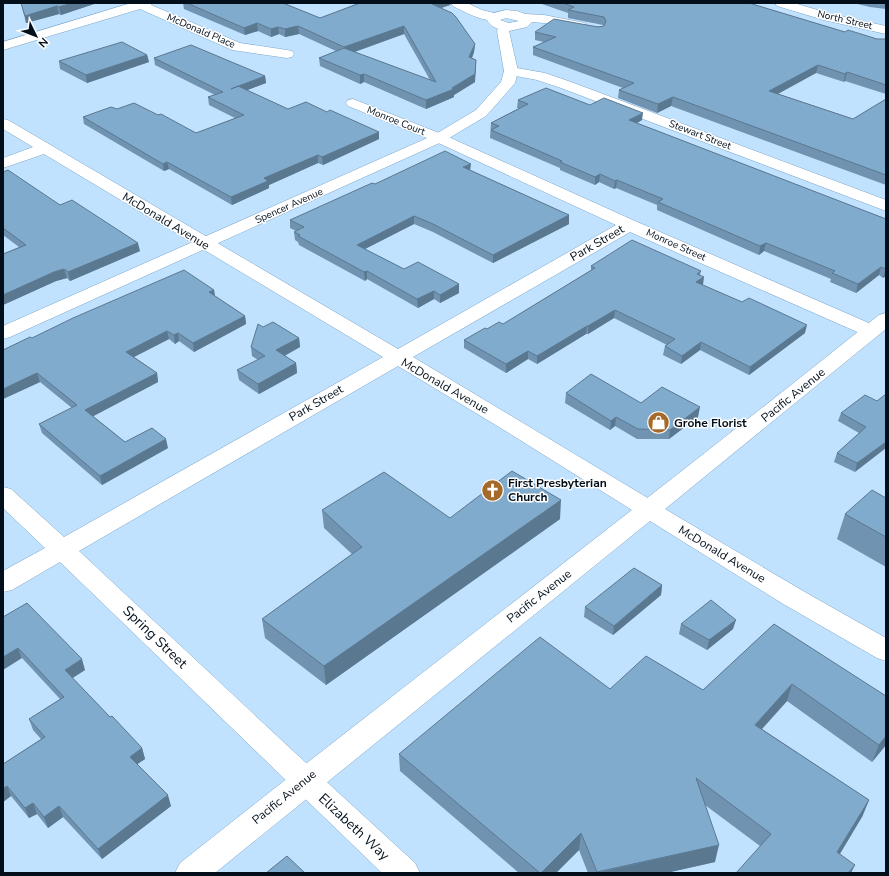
<svg xmlns="http://www.w3.org/2000/svg" width="889" height="876" viewBox="0 0 889 876" font-family="'Nunito Sans',sans-serif">
  <rect width="100%" height="100%" fill="#c0e2ff"/>
  <g fill="none" stroke-linecap="round" stroke-linejoin="round">
    <defs>
      <g id="minor">
        <path d="M 131,3 L 152,3 L 151,5 L 240,43 L 287,50 L 292,51 L 294,54 L 292,57 L 287,58 L 232,50 L 140,9 L 3,50 L 3,42 Z"/>
        <path d="M 451,3 L 467,3 L 482,10 L 498,14 L 500,17 L 498,20 C 484,23 465,12 453,6 Z"/>
        <path d="M 524,14 L 544,15 L 585,23 L 586,26 L 585,29 L 580,30 L 544,23 L 520,21 L 518,18 L 520,15 Z"/>
        <path d="M 511,67 L 545,73 L 571,82 L 886,200 L 886,211 L 561,88 L 537,80 L 506,74 L 504,71 L 506,68 Z"/>
        <path d="M 353,99 L 444,135 L 635,221 L 878,327 L 881,331 L 878,335 L 871,337 L 864,335 L 630,232 L 413,357 L 656,503 L 660,509 L 656,515 L 648,517 L 640,515 L 504,430 L 398,366 L 79,551 L 292,750 L 415,863 L 420,873 L 382,873 L 60,562 L 12,590 L 3,592 L 3,571 L 45,548 L 3,508 L 3,487 L 11,489 L 64,537 L 383,357 L 44,154 L 3,168 L 3,158 L 33,147 L 3,129 L 3,119 L 8,120 L 398,349 L 616,225 L 434,141 L 348,106 L 346,103 L 348,100 Z"/>
      </g>
      <g id="tertiary">
        <path d="M 506,10 L 517,11 L 528,15 L 532,22 L 527,27 L 509,31 L 518,71 L 515,83 L 486,116 L 444,141 L 10,337 L 3,339 L 3,326 L 434,135 L 476,110 L 501,82 L 504,71 L 497,31 L 498,29 L 492,26 L 487,21 L 490,14 ZM 506,18 L 519,21 L 509,23 L 500,20 Z"/>
        <path d="M 886,313 L 886,329 L 665,509 L 803,591 L 886,638 L 886,661 L 877,658 L 785,605 L 650,521 L 215,873 L 175,873 L 180,863 C 412,679 648,500 879,315 Z"/>
      </g>
      <path id="secondary" d="M 775,3 L 794,3 L 831,14 L 886,26 L 886,34 L 824,20 L 777,6 Z"/>
    </defs>
    <use href="#minor" stroke="#7ca6c8" stroke-width="1"/>
    <use href="#tertiary" stroke="#7ca6c8" stroke-width="1"/>
    <use href="#secondary" stroke="#7ca6c8" stroke-width="1"/>
    <use href="#minor" fill="#fff" fill-rule="evenodd"/>
    <use href="#tertiary" fill="#fff" fill-rule="evenodd"/>
    <use href="#secondary" fill="#fff" fill-rule="evenodd"/>
  </g>
  <g fill="#6f93b0" fill-rule="evenodd">
    <path d="M 21,3 L 93,3 L 94,4 L 61,15 L 59,14 L 26,23 Z"/>
    <path d="M 183,3 L 283,3 L 320,18 L 359,3 L 358,3 L 451,3 L 450,5 L 441,8 L 475,44 L 474,52 L 472,58 L 476,60 L 475,82 L 454,95 L 454,97 L 426,109 L 364,82 L 360,84 L 320,66 L 319,58 L 336,51 L 299,34 L 285,37 L 279,34 L 271,37 L 258,31 L 245,35 L 184,9 ZM 404,34 L 430,80 L 355,52 Z"/>
    <path d="M 539,3 L 749,3 L 845,32 L 877,39 L 886,39 L 886,94 L 845,81 L 844,82 L 816,73 L 778,94 L 853,119 L 886,99 L 886,185 L 671,106 L 657,113 L 618,98 L 619,90 L 623,88 L 533,55 L 533,47 L 544,42 L 535,40 L 535,32 L 604,26 L 603,25 L 568,18 L 568,13 Z"/>
    <path d="M 853,3 L 886,3 L 886,9 L 870,7 Z"/>
    <path d="M 147,55 L 149,62 L 87,83 L 60,69 L 59,61 Z"/>
    <path d="M 154,58 L 265,76 L 266,83 L 247,90 L 288,109 L 379,139 L 323,165 L 318,163 L 269,185 L 269,188 L 232,205 L 169,169 L 164,171 L 84,124 L 83,117 L 117,109 L 158,115 L 196,133 L 235,118 L 209,105 L 208,97 L 215,95 L 155,65 Z"/>
    <path d="M 518,100 L 590,105 L 642,120 L 637,123 L 886,219 L 886,276 L 883,278 L 879,275 L 856,293 L 830,282 L 831,279 L 764,251 L 759,255 L 657,210 L 657,205 L 616,188 L 614,189 L 599,182 L 595,185 L 560,170 L 560,168 L 490,138 L 491,123 L 519,108 L 517,108 Z"/>
    <path d="M 470,170 L 569,215 L 569,224 L 493,263 L 433,232 L 414,224 L 365,249 L 404,269 L 459,284 L 459,293 L 440,303 L 434,299 L 418,308 L 367,279 L 365,281 L 299,245 L 298,242 L 295,240 L 294,232 L 296,231 L 290,228 L 290,220 L 375,184 Z"/>
    <path d="M 3,172 L 60,205 L 140,251 L 70,281 L 67,278 L 56,281 L 3,305 L 3,254 L 19,247 L 3,235 Z"/>
    <path d="M 591,266 L 701,271 L 700,275 L 703,285 L 805,333 L 749,375 L 700,350 L 681,364 L 663,355 L 665,346 L 667,345 L 614,318 L 588,334 L 586,334 L 537,364 L 528,359 L 506,373 L 464,348 L 464,340 L 487,329 L 503,324 L 591,270 Z"/>
    <path d="M 214,290 L 215,296 L 245,316 L 246,324 L 194,352 L 179,341 L 175,344 L 169,339 L 134,357 L 157,373 L 158,382 L 93,416 L 125,442 L 168,448 L 102,485 L 42,433 L 39,424 L 72,408 L 40,382 L 3,399 L 32,338 Z"/>
    <path d="M 263,327 L 299,338 L 300,347 L 285,356 L 296,363 L 297,373 L 259,394 L 239,380 L 237,370 L 258,360 L 252,356 L 251,347 Z"/>
    <path d="M 566,393 L 641,403 L 698,417 L 669,439 L 637,439 L 615,426 L 610,430 L 565,403 Z"/>
    <path d="M 877,401 L 855,472 L 834,462 L 837,453 L 859,433 L 838,421 L 841,413 Z"/>
    <path d="M 886,498 L 886,567 L 837,539 L 845,514 Z"/>
    <path d="M 322,510 L 450,518 L 560,519 L 326,685 L 265,638 L 262,619 L 352,554 L 324,528 Z"/>
    <path d="M 662,585 L 661,595 L 613,635 L 584,617 L 585,607 Z"/>
    <path d="M 3,617 L 85,670 L 72,678 L 110,717 L 142,748 L 145,759 L 137,764 L 171,806 L 102,859 L 63,817 L 48,828 L 37,814 L 29,818 L 11,796 L 3,802 L 3,764 L 41,739 L 33,730 L 29,719 L 60,699 L 22,658 Z"/>
    <path d="M 681,624 L 733,629 L 707,650 L 679,634 Z"/>
    <path d="M 774,624 L 886,745 L 872,762 L 787,701 L 762,729 L 869,800 L 862,817 L 760,846 L 705,805 L 715,862 L 666,873 L 588,873 L 579,850 L 556,873 L 519,873 L 400,771 L 399,754 L 610,689 L 703,690 Z"/>
  </g>
  <g fill="#5a7890">
    <path d="M 72,3 L 93,3 L 94,4 L 61,15 L 59,7 Z"/>
    <path d="M 434,3 L 451,3 L 450,5 L 432,11 L 432,4 Z"/>
    <path d="M 57,6 L 59,14 L 26,23 L 25,16 Z"/>
    <path d="M 257,23 L 258,31 L 245,35 L 244,28 Z"/>
    <path d="M 298,26 L 299,34 L 285,37 L 285,29 Z"/>
    <path d="M 404,26 L 404,34 L 345,55 L 344,47 Z"/>
    <path d="M 278,27 L 279,34 L 271,37 L 271,29 Z"/>
    <path d="M 475,44 L 474,52 L 469,66 L 469,57 Z"/>
    <path d="M 147,55 L 149,62 L 87,83 L 86,75 Z"/>
    <path d="M 476,60 L 475,82 L 454,95 L 454,97 L 426,109 L 426,100 L 452,88 Z"/>
    <path d="M 818,65 L 816,73 L 768,99 L 769,91 Z"/>
    <path d="M 847,72 L 845,81 L 844,82 L 845,74 Z"/>
    <path d="M 364,74 L 364,82 L 360,84 L 360,75 Z"/>
    <path d="M 265,76 L 266,83 L 232,96 L 231,89 Z"/>
    <path d="M 673,97 L 671,106 L 657,113 L 658,104 Z"/>
    <path d="M 643,113 L 642,120 L 628,128 L 629,120 Z"/>
    <path d="M 379,132 L 379,139 L 323,165 L 322,157 Z"/>
    <path d="M 318,155 L 318,163 L 269,185 L 269,188 L 232,205 L 231,197 L 264,178 Z"/>
    <path d="M 167,162 L 169,169 L 164,171 L 163,164 Z"/>
    <path d="M 471,164 L 470,171 L 463,167 Z"/>
    <path d="M 600,174 L 599,182 L 595,185 L 595,177 Z"/>
    <path d="M 617,180 L 616,188 L 614,189 L 615,181 Z"/>
    <path d="M 569,215 L 569,224 L 493,263 L 493,255 Z"/>
    <path d="M 414,216 L 414,224 L 357,253 L 357,245 Z"/>
    <path d="M 138,243 L 140,251 L 70,281 L 68,272 Z"/>
    <path d="M 766,243 L 764,251 L 759,255 L 760,246 Z"/>
    <path d="M 881,267 L 879,275 L 856,293 L 858,284 Z"/>
    <path d="M 64,269 L 67,278 L 56,281 L 3,305 L 3,295 L 54,272 Z"/>
    <path d="M 886,269 L 886,276 L 883,278 Z"/>
    <path d="M 367,271 L 367,279 L 365,281 L 364,272 Z"/>
    <path d="M 704,277 L 703,285 L 696,282 Z"/>
    <path d="M 459,284 L 459,293 L 440,303 L 440,295 Z"/>
    <path d="M 214,290 L 215,298 L 209,292 Z"/>
    <path d="M 434,291 L 434,299 L 418,308 L 417,299 Z"/>
    <path d="M 615,310 L 614,318 L 588,334 L 588,326 Z"/>
    <path d="M 245,316 L 246,324 L 194,352 L 193,343 Z"/>
    <path d="M 807,325 L 805,333 L 749,375 L 750,367 Z"/>
    <path d="M 587,326 L 586,334 L 537,364 L 537,356 Z"/>
    <path d="M 167,331 L 169,339 L 128,360 L 126,352 Z"/>
    <path d="M 178,333 L 179,341 L 175,344 L 174,335 Z"/>
    <path d="M 299,338 L 300,347 L 277,359 L 276,350 Z"/>
    <path d="M 701,342 L 700,350 L 681,364 L 682,356 Z"/>
    <path d="M 528,351 L 528,359 L 506,373 L 506,364 Z"/>
    <path d="M 296,363 L 297,373 L 259,394 L 258,384 Z"/>
    <path d="M 37,373 L 40,382 L 3,399 L 3,389 Z"/>
    <path d="M 157,373 L 158,382 L 88,419 L 85,410 Z"/>
    <path d="M 700,407 L 698,417 L 669,439 L 670,430 Z"/>
    <path d="M 616,417 L 615,426 L 610,430 L 611,421 Z"/>
    <path d="M 166,439 L 168,448 L 102,485 L 100,476 Z"/>
    <path d="M 886,442 L 886,448 L 855,472 L 857,463 Z"/>
    <path d="M 561,500 L 560,519 L 326,685 L 324,666 Z"/>
    <path d="M 662,585 L 661,595 L 613,635 L 614,626 Z"/>
    <path d="M 736,620 L 733,629 L 707,650 L 709,640 Z"/>
    <path d="M 18,648 L 22,658 L 3,670 L 3,657 Z"/>
    <path d="M 82,659 L 85,670 L 68,681 L 65,670 Z"/>
    <path d="M 792,684 L 787,701 L 750,742 L 755,725 Z"/>
    <path d="M 886,736 L 886,745 L 872,762 L 879,745 Z"/>
    <path d="M 142,748 L 145,759 L 133,767 L 130,757 Z"/>
    <path d="M 7,786 L 11,796 L 3,802 L 3,789 Z"/>
    <path d="M 168,795 L 171,806 L 102,859 L 98,849 Z"/>
    <path d="M 869,800 L 862,817 L 831,869 L 837,852 Z"/>
    <path d="M 33,803 L 37,814 L 29,818 L 25,808 Z"/>
    <path d="M 59,806 L 63,817 L 48,828 L 44,817 Z"/>
    <path d="M 581,833 L 579,850 L 556,873 L 541,873 Z"/>
    <path d="M 719,845 L 715,862 L 666,873 L 597,873 Z"/>
    <path d="M 855,865 L 851,873 L 848,873 Z"/>
  </g>
  <g fill="#81abcd" stroke="#5a7890">
    <path d="M 21,3 L 72,3 L 59,7 L 57,6 L 25,16 Z"/>
    <path d="M 187,3 L 283,3 L 320,18 L 360,3 L 434,3 L 432,4 L 452,13 L 456,17 L 475,44 L 469,57 L 476,60 L 475,74 L 452,88 L 454,89 L 426,100 L 364,74 L 360,75 L 319,58 L 344,48 L 436,82 L 404,26 L 344,47 L 298,26 L 285,29 L 278,27 L 271,29 L 257,23 L 244,28 Z"/>
    <path d="M 563,3 L 749,3 L 845,32 L 848,30 L 877,39 L 886,39 L 886,85 L 847,72 L 845,74 L 818,65 L 769,91 L 853,119 L 886,99 L 886,175 L 673,97 L 658,104 L 619,90 L 634,83 L 533,47 L 556,37 L 535,32 L 554,19 L 598,27 L 604,26 L 606,21 L 604,17 L 568,10 L 574,7 Z"/>
    <path d="M 122,42 L 147,55 L 86,75 L 59,61 Z"/>
    <path d="M 191,45 L 265,76 L 231,89 L 238,86 L 288,109 L 306,102 L 327,112 L 330,110 L 379,132 L 322,157 L 318,155 L 264,178 L 268,181 L 231,197 L 167,162 L 163,164 L 83,117 L 111,107 L 117,109 L 134,103 L 158,115 L 161,114 L 196,133 L 244,115 L 208,97 L 223,92 L 154,58 Z"/>
    <path d="M 546,88 L 590,105 L 604,98 L 643,113 L 629,120 L 886,219 L 886,269 L 881,267 L 858,284 L 832,273 L 835,271 L 766,243 L 760,246 L 658,202 L 663,199 L 617,180 L 615,181 L 600,174 L 595,177 L 560,162 L 562,161 L 491,130 L 499,126 L 491,123 L 528,104 L 518,100 Z"/>
    <path d="M 445,151 L 471,164 L 463,167 L 569,215 L 493,255 L 433,224 L 414,216 L 357,245 L 404,269 L 418,262 L 459,284 L 440,295 L 434,291 L 417,299 L 367,271 L 364,272 L 298,236 L 300,235 L 294,232 L 304,227 L 290,220 L 372,183 L 375,184 Z"/>
    <path d="M 8,170 L 60,205 L 72,200 L 138,243 L 68,272 L 64,269 L 54,272 L 3,295 L 3,254 L 26,245 L 3,228 L 3,172 Z"/>
    <path d="M 632,240 L 701,271 L 697,274 L 704,277 L 696,282 L 742,302 L 749,298 L 807,325 L 750,367 L 701,342 L 682,356 L 665,346 L 675,339 L 615,310 L 588,326 L 587,326 L 537,356 L 528,351 L 506,364 L 464,340 L 485,328 L 487,329 L 499,322 L 503,324 L 595,268 L 591,266 Z"/>
    <path d="M 184,270 L 214,290 L 209,292 L 245,316 L 193,343 L 178,333 L 174,335 L 167,331 L 126,352 L 157,373 L 85,410 L 125,442 L 152,428 L 166,439 L 100,476 L 39,424 L 77,405 L 37,373 L 3,389 L 3,350 L 30,337 L 32,338 L 73,318 Z"/>
    <path d="M 273,322 L 299,338 L 276,350 L 296,363 L 258,384 L 237,370 L 265,356 L 251,347 L 258,324 L 263,327 Z"/>
    <path d="M 591,374 L 641,403 L 662,387 L 700,407 L 670,430 L 638,429 L 616,417 L 611,421 L 566,393 Z"/>
    <path d="M 886,394 L 886,442 L 857,463 L 837,453 L 866,427 L 841,413 L 865,395 L 877,401 Z"/>
    <path d="M 512,471 L 561,500 L 324,666 L 262,619 L 362,547 L 322,510 L 384,472 L 450,518 Z"/>
    <path d="M 872,490 L 886,498 L 886,537 L 845,514 Z"/>
    <path d="M 634,568 L 662,585 L 614,626 L 585,607 Z"/>
    <path d="M 711,600 L 736,620 L 709,640 L 681,624 Z"/>
    <path d="M 27,603 L 82,659 L 65,670 L 110,717 L 112,716 L 142,748 L 130,757 L 168,795 L 98,849 L 59,806 L 44,817 L 33,803 L 25,808 L 7,786 L 3,789 L 3,764 L 45,737 L 29,719 L 64,697 L 18,648 L 3,657 L 3,617 Z"/>
    <path d="M 774,624 L 886,696 L 886,736 L 879,745 L 792,684 L 755,725 L 869,800 L 837,852 L 855,865 L 848,873 L 736,873 L 771,834 L 696,778 L 719,845 L 597,872 L 581,833 L 541,873 L 540,873 L 399,754 L 540,637 L 610,689 L 646,656 L 703,690 Z"/>
    <path d="M 287,856 L 305,873 L 266,873 Z"/>
  </g>
  <defs>
    <symbol id="shop-disc" viewBox="-11 -11 22 22"><circle r="9.5" fill="#a5692b" stroke="#fefefe"/><path d="M-5-2.5h2.3a2.7 3.5 0 0 1 5.4 0H5L5.5 6h-11ZM-1.5-2.5h3a1.5 2.3 0 0 0-3 0Z" fill="#fff"/></symbol>
    <symbol id="church-disc" viewBox="-11 -11 22 22"><circle r="9.5" fill="#a5692b" stroke="#fefefe"/><path d="M-1.2-6h2.4v3.5h3.3v2.4h-3.3V6h-2.4V-.1h-3.3v-2.4h3.3Z" fill="#fff"/></symbol>
  </defs>
  <g fill-rule="evenodd">
    <use href="#shop-disc" x="646" y="410" width="25" height="25"/>
    <use href="#church-disc" x="480" y="478" width="25" height="25"/>
  </g>
  <g text-anchor="middle" dominant-baseline="central" stroke-width="3" stroke-linejoin="round" paint-order="stroke">
    <g font-size="10" fill="#020f1b" stroke="#fefefe">
      <text transform="translate(845 20) rotate(13)">North Street</text>
      <text transform="translate(201 31) rotate(23)">McDonald Place</text>
      <text transform="translate(396 121) rotate(22)">Monroe Court</text>
      <text transform="translate(700 135) rotate(21)">Stewart Street</text>
      <text transform="translate(289 206) rotate(-24)">Spencer Avenue</text>
      <text transform="translate(676 245) rotate(24)">Monroe Street</text>
    </g>
    <g font-size="12" fill="#020f1b" stroke="#fefefe">
      <text transform="translate(166 221) rotate(31)">McDonald Avenue</text>
      <text transform="translate(597 243) rotate(-30)">Park Street</text>
      <text transform="translate(445 386) rotate(30)">McDonald Avenue</text>
      <text transform="translate(793 395) rotate(-39)">Pacific Avenue</text>
      <text transform="translate(316 403) rotate(-30)">Park Street</text>
      <text transform="translate(722 554) rotate(31)">McDonald Avenue</text>
      <text transform="translate(539 596) rotate(-38)">Pacific Avenue</text>
      <text transform="translate(284 797) rotate(-39)">Pacific Avenue</text>
    </g>
    <g font-size="12" font-weight="bold" fill="#020f1b" stroke="#fefefe" text-anchor="start">
      <text x="674" y="423">Grohe Florist</text>
      <text x="508" y="483">First Presbyterian<tspan x="508" dy="14">Church</tspan></text>
    </g>
    <g font-size="14" fill="#020f1b" stroke="#fefefe">
      <text transform="translate(155 637) rotate(44)">Spring Street</text>
      <text transform="translate(354 827) rotate(43)">Elizabeth Way</text>
    </g>
  </g>
  <rect width="889" height="876" fill="none" stroke="#020f1b" stroke-width="8"/>
  <g transform="translate(36 36) rotate(133)" stroke="#fefefe" stroke-width="3" paint-order="stroke">
  <path d="M0-3L7 15L0 10L-7 15Z" fill="#020f1b"/>
  <text y="-6" font-size="11" font-weight="bold" text-anchor="middle" fill="#020f1b">N</text>
  </g>
</svg>
